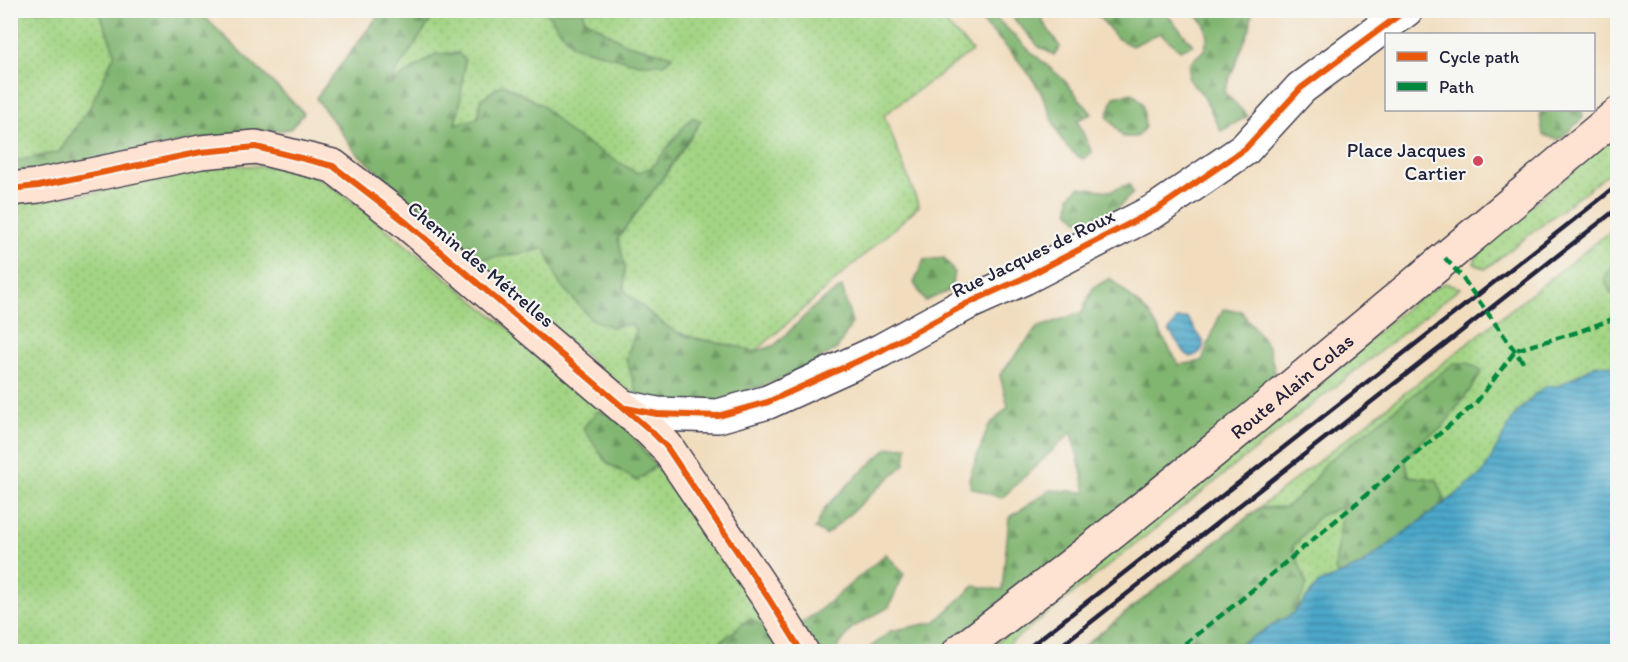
<svg xmlns="http://www.w3.org/2000/svg" width="1628" height="662" viewBox="0 0 1628 662" font-family="Itim,sans-serif">
  <defs>
    <pattern id="grass-dots" width="8" height="8" patternUnits="userSpaceOnUse" patternTransform="scale(1.5)"><rect width="8" height="8" fill="#a2d483"/><path d="M2 2h.1M6 6h.1" fill="none" stroke="#8bb672" stroke-width="1.8" stroke-linecap="round"/></pattern>
    <pattern id="forest-firs" width="22" height="20" patternUnits="userSpaceOnUse" patternTransform="scale(1.5)"><rect width="22" height="20" fill="#81b671"/><path d="M5 1l3.5 6h-7zM16 11l3.5 6h-7z" fill="#69945e"/></pattern>
    <pattern id="water-rules" width="6" height="5" patternUnits="userSpaceOnUse" patternTransform="scale(1.5)"><rect width="6" height="5" fill="#4ba7c9"/><path d="M0 2.5h6" fill="none" stroke="#3e88a4"/></pattern>
  </defs>
  <rect width="100%" height="100%" fill="#f6f6f2"/>
  <filter id="ink" filterUnits="userSpaceOnUse"><feTurbulence type="fractalNoise" baseFrequency=".0167" numOctaves="2"/><feDisplacementMap in="SourceGraphic" scale="12" xChannelSelector="R" yChannelSelector="G"/><feConvolveMatrix kernelMatrix="1 2 1 2 8 2 1 2 1" color-interpolation-filters="sRGB"/></filter>
  <filter id="wash" filterUnits="userSpaceOnUse"><feTurbulence type="fractalNoise" baseFrequency=".008" numOctaves="4" result="noise"/><feDisplacementMap in="SourceGraphic" scale="24" xChannelSelector="R" yChannelSelector="G"/><feGaussianBlur stdDeviation="1.35" result="paint"/><feColorMatrix in="noise" values="0 0 0 0 0 0 0 0 0 0 0 0 0 0 0 0 0 1.4 0 .05"/><feComposite in="paint" operator="in"/></filter>
  <g filter="url(#wash)">
    <rect width="100%" height="100%" fill="#f1ddbe"/>
    <g fill="url(#grass-dots)" stroke="#627b5f" stroke-width="1.5">
      <path d="M 11,11 L 198,11 L 304,113 L 290,129 L 201,139 L 11,176 Z"/>
      <path d="M 382,11 L 934,11 L 972,51 L 884,115 L 919,206 L 755,352 L 764,387 L 659,404 L 621,387 L 356,152 L 316,98 Z"/>
      <path d="M 1617,133 L 1617,167 L 1485,269 L 1474,263 L 1480,249 Z"/>
      <path d="M 200,164 L 302,168 L 343,194 L 618,417 L 720,547 L 787,651 L 11,651 L 10,203 L 92,193 Z"/>
      <path d="M 1617,226 L 1617,651 L 1076,652 Z"/>
      <path d="M 1445,283 L 1460,288 L 1000,651 L 984,652 L 1099,564 L 1421,296 Z"/>
    </g>
    <g fill="url(#forest-firs)" stroke="#526c56" stroke-width="1.5">
      <path d="M 99,11 L 198,11 L 304,113 L 290,129 L 201,139 L 11,176 L 10,162 L 59,152 L 90,107 L 115,53 Z"/>
      <path d="M 382,11 L 436,11 L 429,23 L 394,75 L 392,83 L 436,54 L 458,53 L 465,60 L 460,104 L 455,124 L 478,118 L 481,99 L 503,84 L 542,105 L 571,134 L 637,173 L 652,167 L 692,117 L 701,121 L 665,175 L 618,238 L 625,267 L 624,291 C 638,302 662,326 677,332 C 702,343 730,342 755,352 L 775,345 L 816,305 L 842,287 L 852,323 L 837,349 L 796,373 L 712,404 L 659,404 L 638,395 L 626,359 L 636,331 L 631,324 L 612,327 L 591,319 L 559,283 L 545,249 L 505,256 L 476,259 L 356,152 L 316,98 Z"/>
      <path d="M 545,11 L 584,11 L 584,18 L 624,43 L 673,56 L 664,64 L 639,64 L 573,46 Z"/>
      <path d="M 972,11 L 989,11 L 1029,50 L 1064,80 L 1092,114 L 1077,120 L 1092,153 L 1083,159 C 1054,144 1054,114 1039,89 C 1022,61 995,35 972,11 Z"/>
      <path d="M 1007,11 L 1048,11 L 1042,20 L 1060,47 L 1054,55 L 1039,47 Z"/>
      <path d="M 1094,11 L 1164,11 L 1193,45 L 1180,50 L 1160,33 L 1132,46 L 1118,39 Z"/>
      <path d="M 1192,11 L 1252,11 L 1250,28 L 1224,92 L 1248,116 L 1221,131 L 1203,95 L 1188,79 L 1190,63 L 1204,50 L 1208,36 L 1204,23 Z"/>
      <path d="M 1133,93 L 1143,104 L 1145,127 L 1137,137 L 1123,137 L 1107,116 L 1114,97 Z"/>
      <path d="M 1542,110 L 1582,110 L 1583,118 L 1559,140 L 1543,135 L 1540,114 Z"/>
      <path d="M 1129,184 L 1133,193 L 1105,220 L 1077,220 L 1069,210 L 1070,196 L 1079,187 L 1111,191 Z"/>
      <path d="M 1617,242 L 1617,283 L 1615,284 L 1611,294 L 1604,279 L 1611,267 Z"/>
      <path d="M 944,258 L 954,272 L 951,290 L 925,301 L 914,283 L 924,260 Z"/>
      <path d="M 1110,278 L 1150,315 L 1179,365 L 1202,361 L 1215,326 L 1223,309 L 1241,311 L 1269,347 L 1275,373 L 1252,409 L 1117,523 L 1099,564 L 1076,577 L 1013,602 L 941,651 L 865,652 L 891,631 L 935,622 L 974,586 L 1002,590 L 1009,518 L 1050,490 L 1086,492 L 1072,432 L 1002,498 L 971,488 L 969,479 L 988,427 L 1008,407 L 1000,375 L 1037,328 L 1082,312 L 1093,288 Z"/>
      <path d="M 1454,363 L 1468,363 L 1482,371 L 1475,383 L 1441,429 L 1426,437 L 1405,458 L 1409,476 L 1437,480 L 1446,502 L 1360,566 L 1338,577 L 1335,569 L 1343,507 L 1319,516 L 1293,547 L 1307,585 L 1294,613 L 1229,651 L 1076,652 L 1260,508 L 1286,507 L 1306,490 L 1326,463 Z"/>
      <path d="M 597,411 L 618,417 L 656,466 L 637,481 L 607,463 L 583,428 Z"/>
      <path d="M 907,446 L 905,464 L 826,535 L 815,529 L 825,508 L 859,474 L 888,448 Z"/>
      <path d="M 886,554 L 904,574 L 889,607 L 852,628 L 835,651 L 807,651 L 793,628 L 815,614 Z"/>
      <path d="M 750,618 L 777,636 L 787,652 L 708,652 Z"/>
    </g>
    <g fill="url(#water-rules)" stroke="#366482" stroke-width="1.5">
      <path d="M 1187,318 L 1203,341 C 1205,350 1199,354 1191,357 L 1186,354 L 1169,331 L 1177,319 Z"/>
      <path d="M 1596,365 L 1617,366 L 1617,651 L 1229,651 L 1294,613 L 1319,583 L 1360,566 L 1446,502 L 1483,473 L 1514,416 L 1534,395 L 1547,386 L 1558,386 Z"/>
    </g>
  </g>
  <g filter="url(#ink)">
    <g fill="none" stroke-linecap="round" stroke-linejoin="round">
      <defs>
        <path id="street" d="M 624,407 L 657,414 L 718,416 L 768,402 L 880,351 L 966,304 L 1024,278 L 1156,210 L 1245,149 L 1301,88 L 1406,10"/>
        <g id="secondary">
          <path d="M 10,189 L 38,186 L 201,152 L 256,147 L 333,166 L 407,223 L 651,431 L 666,446 L 769,599 L 802,652"/>
          <path id="s1" d="M 959,652 C 1185,481 1400,295 1618,114"/>
        </g>
      </defs>
      <use href="#street" stroke="#413e4f" stroke-width="36"/>
      <use href="#secondary" stroke="#413e4f" stroke-width="36"/>
      <use href="#street" stroke="#fff" stroke-width="33"/>
      <use href="#secondary" stroke="#fee3d2" stroke-width="33"/>
      <g stroke="#22223b" stroke-width="4.5">
        <path d="M 1023,652 L 1618,185"/>
        <path d="M 1053,652 L 1618,208"/>
      </g>
      <g stroke="#00873e" stroke-width="4.5" stroke-dasharray="9 4.5" stroke-linecap="butt">
        <path d="M 1445,258 L 1461,276 L 1525,365"/>
        <path d="M 1174,652 L 1237,603 L 1475,404 L 1516,350 L 1578,332 L 1618,317"/>
      </g>
      <defs>
        <g id="cycleway">
          <path d="M 10,189 L 38,186 L 201,152 L 256,147 L 333,166 L 407,223 L 651,431 L 666,446 L 769,599 L 802,652"/>
          <path d="M 626,408 L 657,414 L 718,416 L 768,402 L 880,351 L 966,304 L 1024,278 L 1156,210 L 1245,149 L 1301,88 L 1406,10"/>
        </g>
      </defs>
      <use href="#cycleway" stroke="#f6f6f2" stroke-width="10"/>
      <use href="#cycleway" stroke="#e8590c" stroke-width="6"/>
    </g>
  </g>
  <circle fill="#d1495b" stroke="#f6f6f2" stroke-width="2" cx="1478" cy="161" r="6"/>
  <g text-anchor="middle" dominant-baseline="central" stroke-width="4.5" stroke-linejoin="round" paint-order="stroke">
    <g font-size="20" fill="#22223b" stroke="#f6f6f2" text-anchor="end">
      <text x="1466" y="150">Place Jacques<tspan x="1466" dy="23">Cartier</tspan></text>
    </g>
    <g font-size="20" fill="#22223b" stroke="#f6f6f2">
      <text transform="translate(1033 253) rotate(-26)">Rue Jacques de Roux</text>
      <text transform="translate(481 264) rotate(40)">Chemin des Métrelles</text>
      <text stroke="none"><textPath href="#s1" startOffset="426">Route Alain Colas</textPath></text>
    </g>
  </g>
  <rect width="1628" height="662" fill="none" stroke="#f6f6f2" stroke-width="36"/>
  <rect x="1385" y="33" width="210" height="78" fill="#f6f6f2" stroke="#a1a1a9" stroke-width="1.5"/>
  <rect x="1397" y="52" width="30" height="9" fill="#e8590c" stroke="#a1a1a9" stroke-width="1.5"/>
  <text x="1439" y="63" font-size="18" fill="#22223b">Cycle path</text>
  <rect x="1397" y="82" width="30" height="9" fill="#00873e" stroke="#a1a1a9" stroke-width="1.5"/>
  <text x="1439" y="93" font-size="18" fill="#22223b">Path</text>
</svg>
